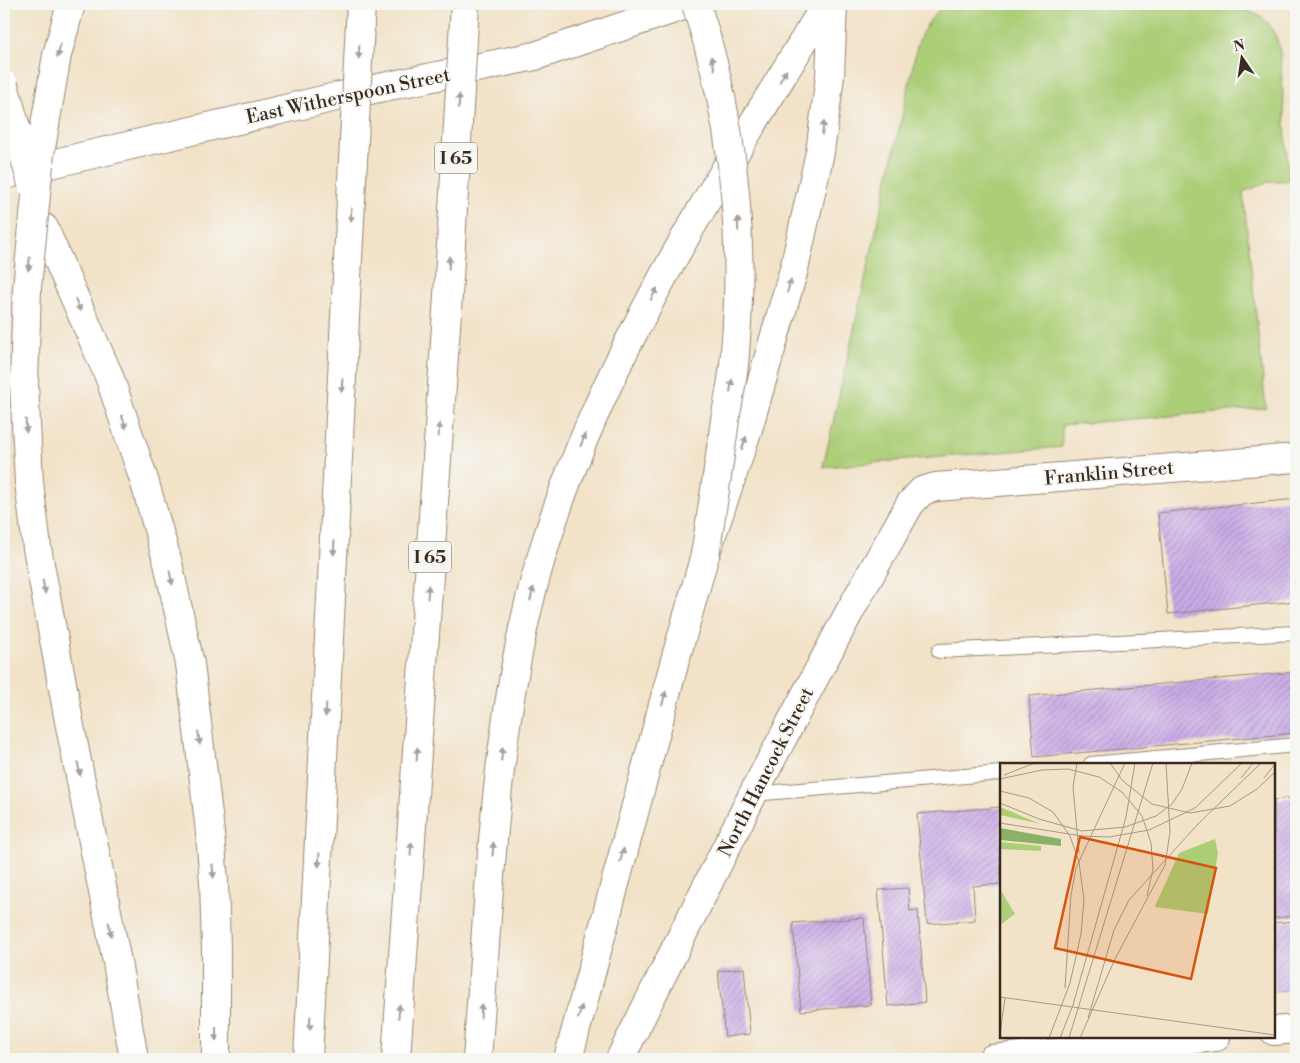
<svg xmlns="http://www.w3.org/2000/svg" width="1300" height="1063" viewBox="0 0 1300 1063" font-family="'Libre Bodoni',serif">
  <defs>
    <pattern id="building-hatch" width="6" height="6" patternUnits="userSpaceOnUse" patternTransform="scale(1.25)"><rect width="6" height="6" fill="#caace8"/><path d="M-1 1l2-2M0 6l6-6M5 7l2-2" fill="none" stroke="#a58cbb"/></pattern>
  </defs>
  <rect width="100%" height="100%" fill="#f6f6f2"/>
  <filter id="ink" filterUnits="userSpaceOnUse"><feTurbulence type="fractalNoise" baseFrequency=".02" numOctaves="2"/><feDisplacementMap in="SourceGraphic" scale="10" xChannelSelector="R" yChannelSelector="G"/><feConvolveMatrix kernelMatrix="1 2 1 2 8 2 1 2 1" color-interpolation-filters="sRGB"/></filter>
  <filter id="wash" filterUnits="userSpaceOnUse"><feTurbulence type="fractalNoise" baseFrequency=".0096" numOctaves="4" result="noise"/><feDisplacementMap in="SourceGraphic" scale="20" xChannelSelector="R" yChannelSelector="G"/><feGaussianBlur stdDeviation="1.12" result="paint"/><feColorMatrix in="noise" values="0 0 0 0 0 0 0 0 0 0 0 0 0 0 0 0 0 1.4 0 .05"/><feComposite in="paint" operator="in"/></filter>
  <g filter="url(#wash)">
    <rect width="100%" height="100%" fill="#f2e2c7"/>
    <path fill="#acce77" stroke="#747c4a" d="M 944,4 L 1222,4 C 1255,14 1273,13 1280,52 L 1289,180 L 1269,182 L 1243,192 L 1266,408 L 1062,425 L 1062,447 L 823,467 L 912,71 C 918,36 921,30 944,4 Z"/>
    <g id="blocks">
      <g fill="url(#building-hatch)">
        <path d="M 1296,499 L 1296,601 L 1168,614 L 1158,513 Z"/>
        <path d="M 1296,672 L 1296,733 L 1034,757 L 1029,696 Z"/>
        <path d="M 1296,797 L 1296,916 L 1274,918 L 1274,800 Z"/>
        <path d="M 1001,807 L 1001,884 L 973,886 L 975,920 L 927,924 L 917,814 Z"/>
        <path d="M 908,888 L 910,911 L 918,910 L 925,1002 L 888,1006 L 878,890 Z"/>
        <path d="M 864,918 L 871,1005 L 801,1011 L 793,923 Z"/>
        <path d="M 1296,921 L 1296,990 L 1274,992 L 1274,923 Z"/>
        <path d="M 744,968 L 750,1034 L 725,1037 L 718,971 Z"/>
      </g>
    </g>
  </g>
  <g filter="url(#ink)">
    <use href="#blocks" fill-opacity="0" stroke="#968672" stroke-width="1"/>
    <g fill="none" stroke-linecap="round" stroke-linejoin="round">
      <defs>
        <g id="service">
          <path d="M 939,651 L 1296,633"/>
          <path d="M 1091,764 L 1296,745"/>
          <path d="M 753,794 L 1001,773"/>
        </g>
        <g id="minor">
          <path d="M 1274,1031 L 1296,1029"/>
          <path d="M 620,1059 L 753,794 L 851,609 L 910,504 L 922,491 L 936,487 L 1296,458"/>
          <path d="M 992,1059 L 1216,1037"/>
        </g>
        <path id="tertiary" d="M 4,175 L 340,96 L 535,56 L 689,4"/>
        <g id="motorway">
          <path d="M 44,228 L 109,376 L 144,480 L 168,563 L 190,664 L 209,823 L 214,882 L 216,948 L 216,1059"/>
          <path d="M 69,721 L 117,962 L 134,1059"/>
          <path d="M 308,1059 L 344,337"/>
          <path d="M 396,1059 L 447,312"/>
          <path d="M 477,1059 C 489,903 493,744 532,591 C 587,377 713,191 826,4"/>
          <path d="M 568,1059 L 674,664 L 705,555 L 748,429 L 794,269 L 820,152 L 830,76 L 833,4"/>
        </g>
      </defs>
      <use href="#service" stroke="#968672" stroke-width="16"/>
      <use href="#minor" stroke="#968672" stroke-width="30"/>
      <use href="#tertiary" stroke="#968672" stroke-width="30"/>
      <use href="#motorway" stroke="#968672" stroke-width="30"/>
      <use href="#service" stroke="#fff" stroke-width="14"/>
      <use href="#minor" stroke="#fff" stroke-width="28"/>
      <use href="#tertiary" stroke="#fff" stroke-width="28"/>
      <use href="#motorway" stroke="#fff" stroke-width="28"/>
      <defs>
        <g id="motorway-bridge">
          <path d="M 696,4 C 733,116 745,235 735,352 C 734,375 729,397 725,420 C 719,465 712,510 705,555"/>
          <path d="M 4,85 L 32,184"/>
          <path d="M 447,312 L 465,4"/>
          <path d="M 344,337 L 361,4"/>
          <path d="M 69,721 L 37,548 L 29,482 L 24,384 L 27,288 L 40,154 L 57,55 L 71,4"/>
        </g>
      </defs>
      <use href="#motorway-bridge" stroke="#968672" stroke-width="30" stroke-linecap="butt"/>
      <use href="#motorway-bridge" stroke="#fff" stroke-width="28"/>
    </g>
    <defs><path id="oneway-solid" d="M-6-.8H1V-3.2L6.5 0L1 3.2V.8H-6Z" transform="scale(1.25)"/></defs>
    <g fill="#a79f9a">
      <use href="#oneway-solid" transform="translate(59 51) rotate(104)"/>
      <use href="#oneway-solid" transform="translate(359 52) rotate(93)"/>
      <use href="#oneway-solid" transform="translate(713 63) rotate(-105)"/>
      <use href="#oneway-solid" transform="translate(783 76) rotate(-59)"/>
      <use href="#oneway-solid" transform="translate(459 101) rotate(-87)"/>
      <use href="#oneway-solid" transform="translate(823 128) rotate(-82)"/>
      <use href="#oneway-solid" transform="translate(351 215) rotate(93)"/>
      <use href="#oneway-solid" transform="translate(738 224) rotate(-92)"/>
      <use href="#oneway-solid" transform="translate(449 263) rotate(-87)"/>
      <use href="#oneway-solid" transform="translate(29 264) rotate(96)"/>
      <use href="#oneway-solid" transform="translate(789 286) rotate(-74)"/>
      <use href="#oneway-solid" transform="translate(654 294) rotate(-61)"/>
      <use href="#oneway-solid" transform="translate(78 305) rotate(66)"/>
      <use href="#oneway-solid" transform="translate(342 385) rotate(93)"/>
      <use href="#oneway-solid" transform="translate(731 386) rotate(-81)"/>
      <use href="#oneway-solid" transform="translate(124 422) rotate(72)"/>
      <use href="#oneway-solid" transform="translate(26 426) rotate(87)"/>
      <use href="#oneway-solid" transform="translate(439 430) rotate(-86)"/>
      <use href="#oneway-solid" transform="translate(583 440) rotate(-68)"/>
      <use href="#oneway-solid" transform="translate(744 443) rotate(-71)"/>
      <use href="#oneway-solid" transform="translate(334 548) rotate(93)"/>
      <use href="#oneway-solid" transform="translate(171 578) rotate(78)"/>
      <use href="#oneway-solid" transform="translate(44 587) rotate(79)"/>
      <use href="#oneway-solid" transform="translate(428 592) rotate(-86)"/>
      <use href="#oneway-solid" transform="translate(532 594) rotate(-76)"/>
      <use href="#oneway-solid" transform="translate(664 698) rotate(-75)"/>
      <use href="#oneway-solid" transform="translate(326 710) rotate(93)"/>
      <use href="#oneway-solid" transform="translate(199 738) rotate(83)"/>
      <use href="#oneway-solid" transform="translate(417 754) rotate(-86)"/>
      <use href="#oneway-solid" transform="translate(502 754) rotate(-83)"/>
      <use href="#oneway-solid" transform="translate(79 769) rotate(79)"/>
      <use href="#oneway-solid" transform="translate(411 849) rotate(-86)"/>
      <use href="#oneway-solid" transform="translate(493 849) rotate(-86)"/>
      <use href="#oneway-solid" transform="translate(622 855) rotate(-75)"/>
      <use href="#oneway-solid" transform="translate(319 860) rotate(93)"/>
      <use href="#oneway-solid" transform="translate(213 871) rotate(85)"/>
      <use href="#oneway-solid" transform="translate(110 929) rotate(79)"/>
      <use href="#oneway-solid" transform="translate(399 1011) rotate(-86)"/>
      <use href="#oneway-solid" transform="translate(481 1011) rotate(-86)"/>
      <use href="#oneway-solid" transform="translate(580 1012) rotate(-75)"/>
      <use href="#oneway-solid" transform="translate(310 1023) rotate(93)"/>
      <use href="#oneway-solid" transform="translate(216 1034) rotate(90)"/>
    </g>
  </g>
  <g text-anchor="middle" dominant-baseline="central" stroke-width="4" stroke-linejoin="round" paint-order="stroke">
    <g fill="#f6f6f2" stroke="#73675e" stroke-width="1">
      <rect x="435" y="142.5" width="42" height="31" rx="4"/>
      <rect x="409" y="541.5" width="42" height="31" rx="4"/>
    </g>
    <g font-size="18" font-weight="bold" fill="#3b2a1e">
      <text x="456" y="158">I 65</text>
      <text x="430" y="557">I 65</text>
    </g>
    <g font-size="19" fill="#3b2a1e" stroke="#f6f6f2">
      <text transform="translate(348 96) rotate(-12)">East Witherspoon Street</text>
      <text transform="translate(1109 473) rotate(-5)">Franklin Street</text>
      <text transform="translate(766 772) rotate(-63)">North Hancock Street</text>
    </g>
  </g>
  <g transform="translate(1000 763)">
    <rect width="275" height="275" fill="#f2e2c7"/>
    <path d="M 0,44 L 26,55 L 41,61 L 0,52 ZM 0,79 L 41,83 L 41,88 L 0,86 Z" fill="#acce77"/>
    <path d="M 0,65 L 61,76 L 61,83 L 0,77 Z" fill="#89b168"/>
    <path d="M 215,76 L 218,90 L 208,151 L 155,144 L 179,90 Z" fill="#acce77"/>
    <path d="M 190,87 L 213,109 L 211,124 L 206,124 L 203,147 L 155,143 L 175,101 ZM 0,126 L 15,151 L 0,162 Z" fill="#acce77"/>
    <path fill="none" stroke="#a99883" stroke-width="1" d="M 77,0 L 73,24 L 79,90M 110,0 L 123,18 L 152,41 L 190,50 L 230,43 L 257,26 L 275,9M 4,12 L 35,0M 241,15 L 253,0M 264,15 L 275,1M 0,16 L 42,7 L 68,6 L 99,14 L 122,29 L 142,53 L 151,80 L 153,106 L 147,133M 0,28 L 29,35 L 53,49 L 70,73 L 79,99 L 84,137 L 81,171 L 70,220 L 49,275M 0,40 L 39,56 L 82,68 L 125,64 L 156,53 L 172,41 L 182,26 L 192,0M 0,60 L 82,73 L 109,74 L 149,67 L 195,45 L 242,0M 65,225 L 71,132 L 76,105 L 125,0M 0,234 L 275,272M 88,255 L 114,167 L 129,137 L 198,61 L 261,0M 0,271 L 5,235M 60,275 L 73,242 L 126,54 L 135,0M 69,275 L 153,0M 80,275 L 115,196 L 165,102 L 170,69 L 166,0"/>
    <path fill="#d7540e" fill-opacity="0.15" stroke="#d7540e" stroke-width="2.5" d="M 80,74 L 216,105 L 191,216 L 55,185 Z"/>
    <rect width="275" height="275" fill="none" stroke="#3b2a1e" stroke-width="2.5"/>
  </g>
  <rect width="1300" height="1063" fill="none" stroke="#f6f6f2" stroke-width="20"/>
  <g transform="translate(1242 58) rotate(347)" stroke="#f6f6f2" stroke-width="4" paint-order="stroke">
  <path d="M0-4L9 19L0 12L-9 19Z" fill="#3b2a1e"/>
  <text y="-8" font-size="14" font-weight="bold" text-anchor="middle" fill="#3b2a1e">N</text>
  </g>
</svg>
